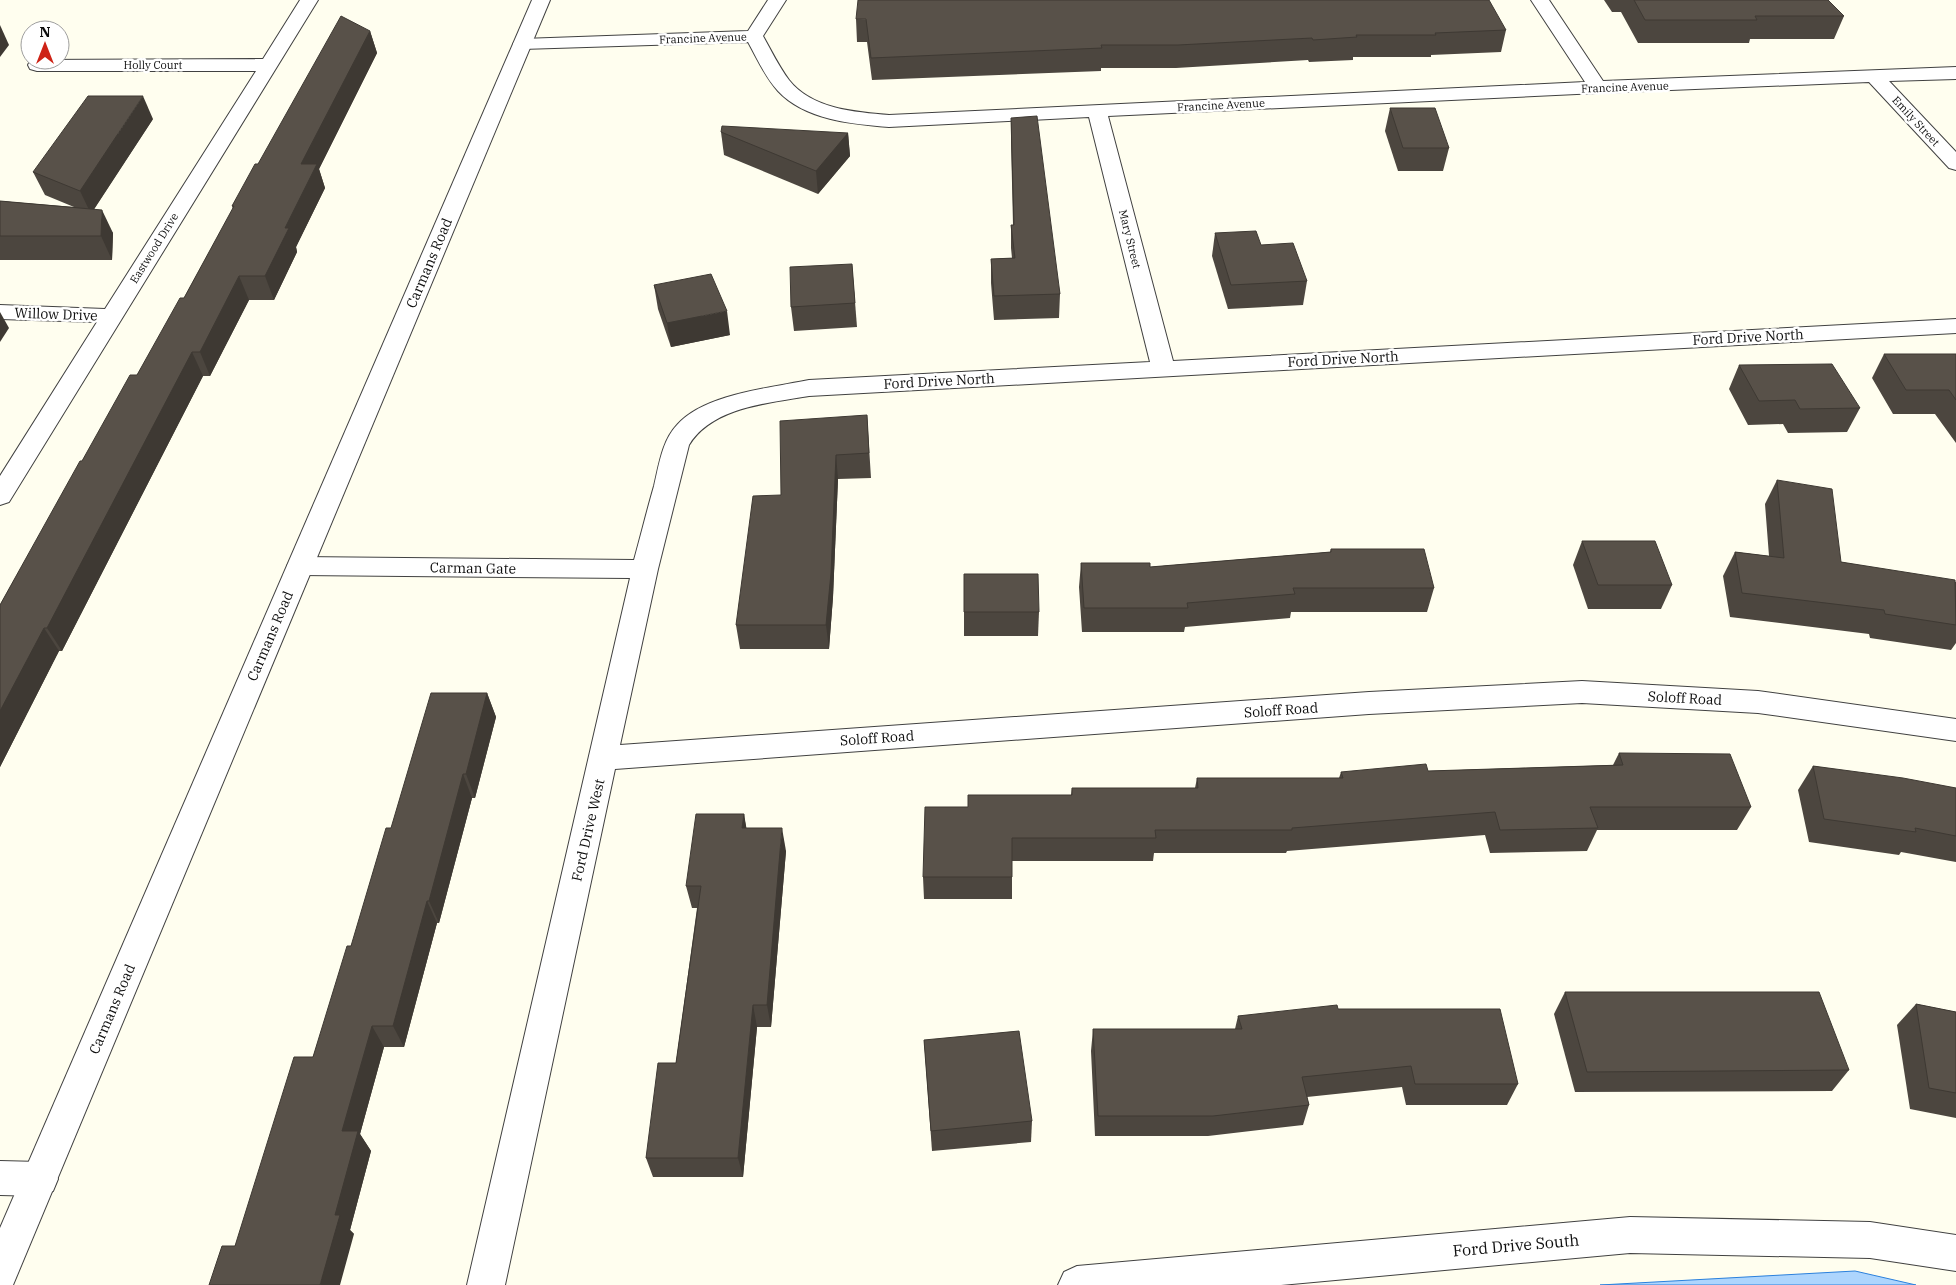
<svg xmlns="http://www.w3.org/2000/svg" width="1956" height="1285" viewBox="0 0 1956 1285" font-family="'IBM Plex Serif',serif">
  <rect width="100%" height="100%" fill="#fffeef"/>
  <path fill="#add5fd" stroke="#2b80dc" d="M 1855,1271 L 1916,1285 L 1600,1285 Z"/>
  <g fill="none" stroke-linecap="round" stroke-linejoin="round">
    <defs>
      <g id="minor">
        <path d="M 300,0 L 318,0 L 9,502 L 0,505 L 0,476 L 97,322 L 0,319 L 0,305 L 105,309 L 256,71 L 37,71 L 30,69 L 28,65 L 30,61 L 35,60 L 263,59 Z"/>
        <path d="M 768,0 L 786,0 L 763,36 C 771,50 779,67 789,80 C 812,109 854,112 889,115 L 1585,82 L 1531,0 L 1549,0 L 1603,81 L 1956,67 L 1956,79 L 1889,81 L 1956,152 L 1956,170 L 1949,168 L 1869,82 L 1598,93 L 1108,116 L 1173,361 L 1956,319 L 1956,333 L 809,396 C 769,403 712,407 689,445 L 658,569 L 620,745 L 1369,692 L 1582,681 L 1758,691 L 1956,719 L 1956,741 L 1758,713 L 1582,703 L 1369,714 L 615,769 L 505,1285 L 467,1285 L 630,578 L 300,575 L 291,573 L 287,566 L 291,559 L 300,557 L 634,560 C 641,535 647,510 654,486 C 659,465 662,441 677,425 C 704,394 770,388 809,380 L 1150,362 L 1089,117 L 889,127 C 852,124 805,120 778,91 C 765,77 757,58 748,42 L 522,49 L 516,48 L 513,44 L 516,40 L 522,39 L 748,31 Z"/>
        <path d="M 0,1161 L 40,1162 L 53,1167 L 58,1179 L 53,1191 L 40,1196 L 0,1195 Z"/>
        <path d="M 1630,1217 L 1870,1222 L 1956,1235 L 1956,1271 L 1870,1258 L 1630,1253 L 1281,1285 L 1058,1285 L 1064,1272 L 1077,1266 Z"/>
      </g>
      <path id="tertiary" d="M 532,0 L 550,0 L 13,1285 L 0,1285 L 0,1228 Z"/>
    </defs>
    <use href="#minor" stroke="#414141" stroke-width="2"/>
    <use href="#tertiary" stroke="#414141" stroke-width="2"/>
    <use href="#minor" fill="#fff" fill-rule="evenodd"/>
    <use href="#tertiary" fill="#fff" fill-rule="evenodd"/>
  </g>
  <g fill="#4c463f">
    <path d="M 1604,0 L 1828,0 L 1844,16 L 1834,39 L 1750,39 L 1749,43 L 1638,43 L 1621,12 L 1612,12 Z"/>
    <path d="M 856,19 L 1506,30 L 1501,52 L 1431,55 L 1431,57 L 1353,57 L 1353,60 L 1309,62 L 1308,60 L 1176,68 L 1101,68 L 1101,71 L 872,80 L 867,42 L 857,42 Z"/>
    <path d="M 370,31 L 377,53 L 319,169 L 325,188 L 296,247 L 297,252 L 274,300 L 249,300 L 210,376 L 203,376 L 62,651 L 59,651 L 0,767 L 0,605 L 82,461 L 137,375 L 184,298 L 233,209 L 232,206 L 258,164 Z"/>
    <path d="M 1390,108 L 1449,148 L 1443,171 L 1398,171 L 1385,131 Z"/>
    <path d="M 1011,118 L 1060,294 L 1059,318 L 994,320 L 991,283 L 991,259 L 1012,258 L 1011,248 L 1011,225 L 1013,225 L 1011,141 Z"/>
    <path d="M 153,119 L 94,209 L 113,233 L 112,260 L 0,260 L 0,201 L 74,207 L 45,195 L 33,172 Z"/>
    <path d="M 721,132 L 848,133 L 850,156 L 818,194 L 724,155 Z"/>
    <path d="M 1215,233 L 1261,245 L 1307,281 L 1303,305 L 1228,309 L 1212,256 Z"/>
    <path d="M 852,264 L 857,327 L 794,331 L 791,307 Z"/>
    <path d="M 654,285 L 730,335 L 671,347 L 658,309 Z"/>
    <path d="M 1884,354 L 1956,354 L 1956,443 L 1935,414 L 1893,414 L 1872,378 Z"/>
    <path d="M 1739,365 L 1860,408 L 1847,432 L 1788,433 L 1783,424 L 1748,425 L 1729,389 Z"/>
    <path d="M 867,415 L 871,478 L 838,479 L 833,597 L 829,649 L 740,649 L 736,625 L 781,495 Z"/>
    <path d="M 1777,480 L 1841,562 L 1956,582 L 1956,643 L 1951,650 L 1870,638 L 1869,634 L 1730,617 L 1723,576 L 1735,552 L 1769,556 L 1765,504 Z"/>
    <path d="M 1582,541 L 1672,585 L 1661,609 L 1588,609 L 1573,565 Z"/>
    <path d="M 1331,549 L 1434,588 L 1427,612 L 1291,612 L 1290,618 L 1185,627 L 1184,632 L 1082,632 L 1079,587 L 1081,563 L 1150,567 L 1330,552 Z"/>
    <path d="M 964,612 L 1039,612 L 1038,636 L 964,636 Z"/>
    <path d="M 487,693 L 496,717 L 475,798 L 472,798 L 439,923 L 437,923 L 404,1047 L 384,1047 L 360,1134 L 371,1151 L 350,1230 L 354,1234 L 235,1246 L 313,1057 L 351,946 Z"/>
    <path d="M 1619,753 L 1751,807 L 1737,830 L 1597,830 L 1587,851 L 1490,853 L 1485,835 L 1287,851 L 1286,853 L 1154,853 L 1153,861 L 1012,861 L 1012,899 L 924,899 L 923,877 L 968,807 L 1071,795 L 1072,788 L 1195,788 L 1197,778 L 1339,778 L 1341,772 L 1428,771 L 1613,765 Z"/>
    <path d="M 1813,766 L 1956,788 L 1956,862 L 1901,852 L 1899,855 L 1809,842 L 1798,790 Z"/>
    <path d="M 744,814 L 746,828 L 786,851 L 771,1027 L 757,1027 L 743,1177 L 653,1177 L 646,1158 L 676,1063 L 697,908 L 692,908 L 686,886 Z"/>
    <path d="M 1565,992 L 1849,1070 L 1832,1091 L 1575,1092 L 1554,1014 Z"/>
    <path d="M 1916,1004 L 1956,1012 L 1956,1118 L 1910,1109 L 1897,1025 Z"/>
    <path d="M 1338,1009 L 1518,1084 L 1507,1105 L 1406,1105 L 1402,1087 L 1307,1097 L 1309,1105 L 1303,1125 L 1208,1136 L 1095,1136 L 1091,1051 L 1093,1029 L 1235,1029 L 1238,1016 Z"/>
    <path d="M 924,1040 L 1032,1121 L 1031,1142 L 932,1151 Z"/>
  </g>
  <g fill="#3e3933">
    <path d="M 0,25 L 9,45 L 0,57 Z"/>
    <path d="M 370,31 L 377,53 L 319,169 L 325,188 L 296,247 L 297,252 L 274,300 L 265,276 L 285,228 L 301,164 Z"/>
    <path d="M 143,96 L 153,119 L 91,214 L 80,191 Z"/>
    <path d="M 848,133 L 850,156 L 818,194 L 816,171 Z"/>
    <path d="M 102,210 L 113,233 L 112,260 L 101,236 Z"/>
    <path d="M 239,276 L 249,300 L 210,376 L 200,352 Z"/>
    <path d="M 727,311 L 730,335 L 671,347 L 667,323 Z"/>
    <path d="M 0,312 L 9,328 L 0,342 Z"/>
    <path d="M 192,352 L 203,376 L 62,651 L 47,628 Z"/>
    <path d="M 836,455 L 838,479 L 833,597 L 829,649 L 826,625 Z"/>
    <path d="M 44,628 L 59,651 L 0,767 L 0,711 Z"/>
    <path d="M 487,693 L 496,717 L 475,798 L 466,774 Z"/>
    <path d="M 463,774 L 472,798 L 439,923 L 429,901 Z"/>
    <path d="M 744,814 L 748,837 L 742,828 Z"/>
    <path d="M 782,828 L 786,851 L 771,1027 L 767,1005 Z"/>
    <path d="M 427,901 L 437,923 L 404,1047 L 393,1026 Z"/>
    <path d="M 753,1005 L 757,1027 L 743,1177 L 738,1158 Z"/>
    <path d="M 372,1026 L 384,1047 L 360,1134 L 371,1151 L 350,1230 L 354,1234 L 340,1285 L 320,1285 L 335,1215 L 342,1131 Z"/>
  </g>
  <g fill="#585149" stroke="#3e3933">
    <path d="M 858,0 L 1489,0 L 1506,30 L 1435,33 L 1436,35 L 1356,35 L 1357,37 L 1313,40 L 1312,38 L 1178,45 L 1101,45 L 1102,48 L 871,58 L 866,19 L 856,19 Z"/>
    <path d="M 1634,0 L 1828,0 L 1844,16 L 1755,16 L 1757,20 L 1645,20 Z"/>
    <path d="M 341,16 L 370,31 L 301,164 L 317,164 L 285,228 L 289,228 L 265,276 L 239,276 L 200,352 L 192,352 L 47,628 L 44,628 L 0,711 L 0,605 L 80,461 L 82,461 L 130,375 L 137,375 L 180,298 L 184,298 L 234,206 L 232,206 L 255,164 L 258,164 Z"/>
    <path d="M 88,96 L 143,96 L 80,191 L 33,172 Z"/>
    <path d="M 1390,108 L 1435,108 L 1449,148 L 1403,148 Z"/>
    <path d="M 1037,116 L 1060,294 L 994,296 L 991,259 L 1015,258 L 1011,225 L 1014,225 L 1011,118 Z"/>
    <path d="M 722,126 L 848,133 L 816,171 L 721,132 Z"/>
    <path d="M 0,201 L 102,210 L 101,236 L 0,236 Z"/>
    <path d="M 1256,231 L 1261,245 L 1293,243 L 1307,281 L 1231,285 L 1215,233 Z"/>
    <path d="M 852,264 L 855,303 L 791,307 L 790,267 Z"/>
    <path d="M 711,274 L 727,311 L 667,323 L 654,285 Z"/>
    <path d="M 1884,354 L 1956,354 L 1956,400 L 1949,390 L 1906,390 Z"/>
    <path d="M 1832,364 L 1860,408 L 1800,409 L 1795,400 L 1759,401 L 1739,365 Z"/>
    <path d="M 867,415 L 869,453 L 836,455 L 831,573 L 826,625 L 736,625 L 753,496 L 781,495 L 780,421 Z"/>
    <path d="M 1777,480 L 1832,489 L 1841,562 L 1955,580 L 1956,625 L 1885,614 L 1884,610 L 1742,593 L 1735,552 L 1784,558 Z"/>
    <path d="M 1582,541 L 1655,541 L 1672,585 L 1598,585 Z"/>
    <path d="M 1331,549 L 1424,549 L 1434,588 L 1293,588 L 1295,594 L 1187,603 L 1188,608 L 1084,608 L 1081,563 L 1150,563 L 1150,567 L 1331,552 Z"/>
    <path d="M 964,574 L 1038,574 L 1039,612 L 964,612 Z"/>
    <path d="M 431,693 L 487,693 L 466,774 L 463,774 L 429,901 L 427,901 L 393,1026 L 372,1026 L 342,1131 L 358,1131 L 335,1215 L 340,1215 L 320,1285 L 209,1285 L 222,1246 L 235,1246 L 294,1057 L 313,1057 L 347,946 L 351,946 L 386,828 L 391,828 Z"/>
    <path d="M 1619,753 L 1730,754 L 1751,807 L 1590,807 L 1598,828 L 1500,830 L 1495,812 L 1292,828 L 1292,830 L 1155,830 L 1156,838 L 1012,838 L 1012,877 L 923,877 L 925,807 L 968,807 L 968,795 L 1072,795 L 1072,788 L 1198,788 L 1197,778 L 1343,778 L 1341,772 L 1426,764 L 1428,771 L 1623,765 Z"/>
    <path d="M 1813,766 L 1903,778 L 1956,788 L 1956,836 L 1915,828 L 1916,832 L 1824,819 Z"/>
    <path d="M 696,814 L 744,814 L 742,828 L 782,828 L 767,1005 L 753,1005 L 738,1158 L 646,1158 L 658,1063 L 676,1063 L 701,886 L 686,886 Z"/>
    <path d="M 1565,992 L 1819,992 L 1849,1070 L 1587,1072 Z"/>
    <path d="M 1916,1004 L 1956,1012 L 1956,1093 L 1929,1088 Z"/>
    <path d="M 1337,1005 L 1338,1009 L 1500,1009 L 1518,1084 L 1415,1084 L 1411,1066 L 1302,1077 L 1309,1105 L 1213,1116 L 1098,1116 L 1093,1029 L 1242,1029 L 1238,1016 Z"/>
    <path d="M 1019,1031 L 1032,1121 L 931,1131 L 924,1040 Z"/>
  </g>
  <g text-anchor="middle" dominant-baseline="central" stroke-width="5" stroke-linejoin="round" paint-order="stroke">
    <g font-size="11" fill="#0e0e0e" stroke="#fff">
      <text transform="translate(703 38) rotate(-2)">Francine Avenue</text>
      <text x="153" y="65">Holly Court</text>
      <text transform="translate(1625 87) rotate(-2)">Francine Avenue</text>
      <text transform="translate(1221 105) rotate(-3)">Francine Avenue</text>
      <text transform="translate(1916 121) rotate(47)">Emily Street</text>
      <text transform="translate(1130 239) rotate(76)">Mary Street</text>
      <text transform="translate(154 248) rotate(-58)">Eastwood Drive</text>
    </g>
    <g font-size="14" fill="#0e0e0e" stroke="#fff">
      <text transform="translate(429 263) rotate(-67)">Carmans Road</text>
      <text transform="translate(56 314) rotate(2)">Willow Drive</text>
      <text transform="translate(1748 337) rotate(-3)">Ford Drive North</text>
      <text transform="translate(1343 359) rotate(-3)">Ford Drive North</text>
      <text transform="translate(939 381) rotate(-3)">Ford Drive North</text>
      <text transform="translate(473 568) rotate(1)">Carman Gate</text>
      <text transform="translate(270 636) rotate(-67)">Carmans Road</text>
      <text transform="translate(1685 698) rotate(3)">Soloff Road</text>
      <text transform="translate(1281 710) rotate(-4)">Soloff Road</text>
      <text transform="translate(877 738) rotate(-4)">Soloff Road</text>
      <text transform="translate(588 830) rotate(-77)">Ford Drive West</text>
      <text transform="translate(112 1009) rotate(-67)">Carmans Road</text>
    </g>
    <g font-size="16" fill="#0e0e0e" stroke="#fff">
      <text transform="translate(1516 1245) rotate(-5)">Ford Drive South</text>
    </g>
  </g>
  <g transform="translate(45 45)"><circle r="24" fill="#ffffff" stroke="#9f9f9f"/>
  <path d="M0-4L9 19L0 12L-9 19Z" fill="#ce2316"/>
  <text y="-8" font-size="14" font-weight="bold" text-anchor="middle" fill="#0e0e0e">N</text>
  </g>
</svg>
